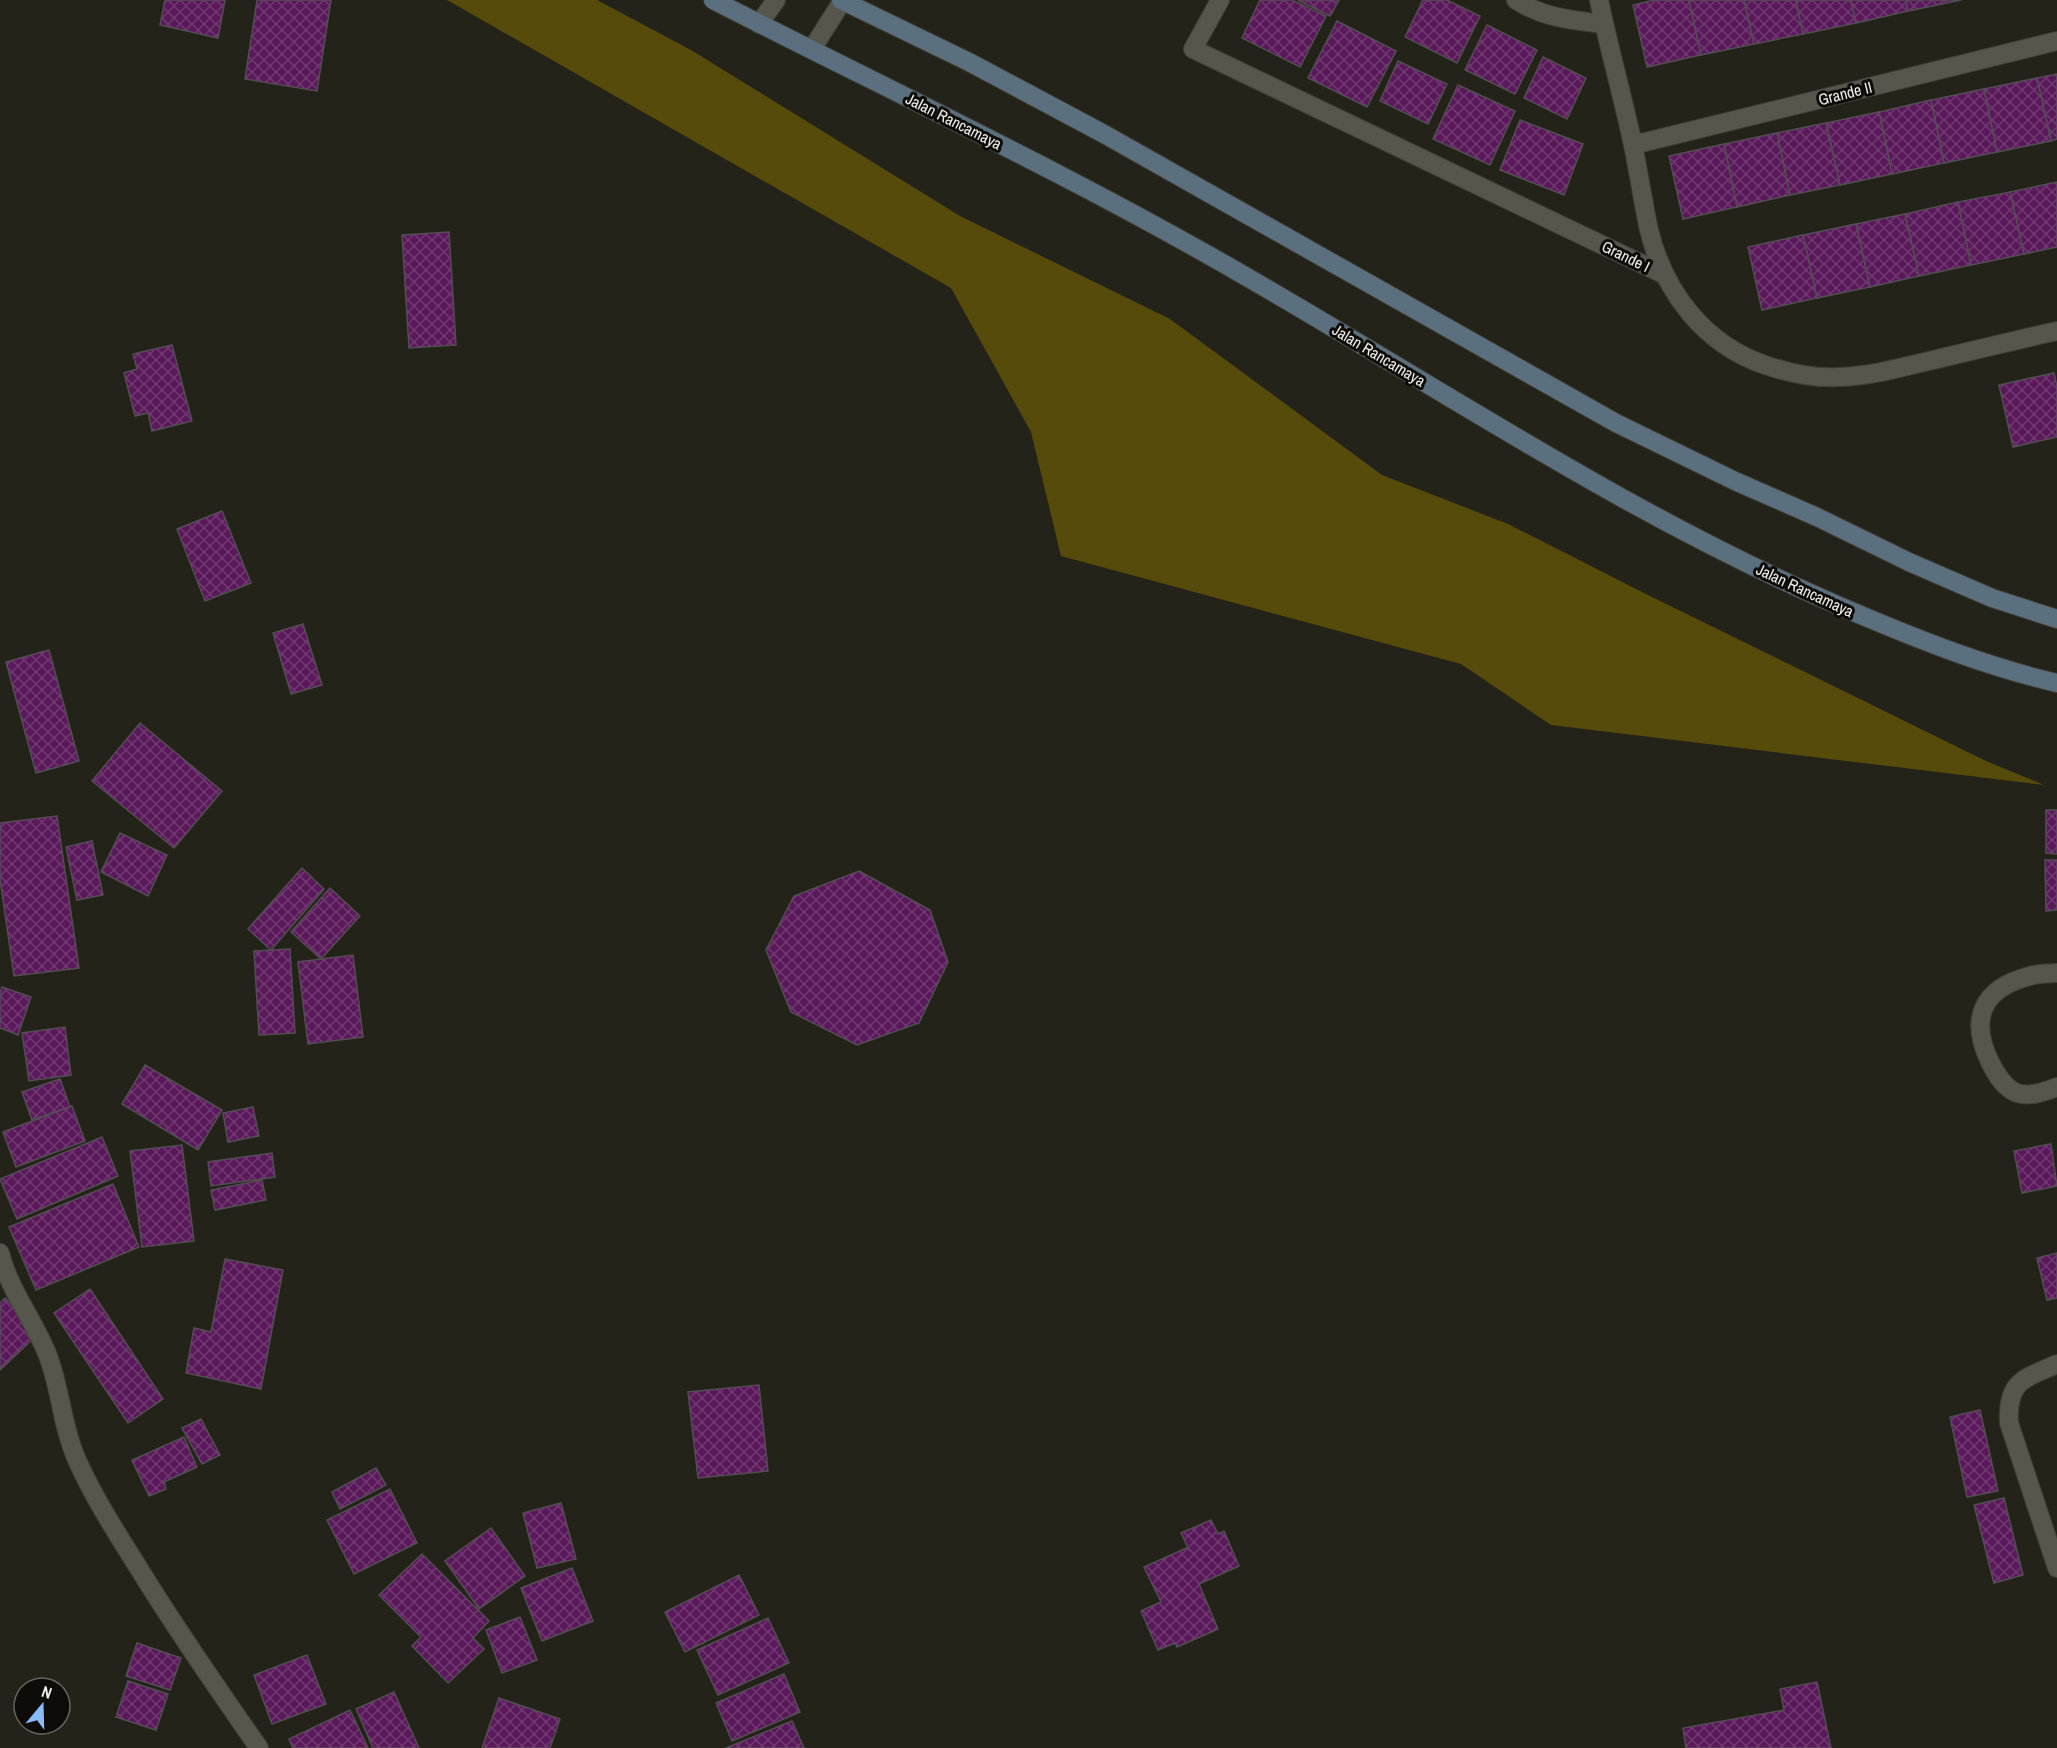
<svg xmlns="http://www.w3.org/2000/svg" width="2057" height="1748" viewBox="0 0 2057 1748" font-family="'Archivo Narrow',sans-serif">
  <defs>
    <pattern id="building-cross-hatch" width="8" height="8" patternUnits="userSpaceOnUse" patternTransform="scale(1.5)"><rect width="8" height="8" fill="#59195a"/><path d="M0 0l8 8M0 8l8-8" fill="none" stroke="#713b72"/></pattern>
  </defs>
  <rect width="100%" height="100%" fill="#24231a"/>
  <path fill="#564b0a" d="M 447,0 L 597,0 L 691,50 L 960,216 L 1170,319 L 1382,475 L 1508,524 L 1646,594 L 1986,761 L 2044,785 L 1551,725 L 1461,664 L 1061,556 L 1031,432 L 951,288 Z"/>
  <g fill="url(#building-cross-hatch)" stroke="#554d55" stroke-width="1.5">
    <path d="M 165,0 L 225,0 L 218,38 L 160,25 Z"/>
    <path d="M 257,0 L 331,0 L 317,91 L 245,79 Z"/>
    <path d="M 1260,0 L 1292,0 L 1326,16 L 1300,67 L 1242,38 Z"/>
    <path d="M 1298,0 L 1339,0 L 1330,16 Z"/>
    <path d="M 1423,0 L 1447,0 L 1480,16 L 1457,63 L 1405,37 Z"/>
    <path d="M 1654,0 L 1689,0 L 1701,55 L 1647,67 L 1633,5 Z"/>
    <path d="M 1689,0 L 1744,0 L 1754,44 L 1701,55 Z"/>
    <path d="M 1744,0 L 1796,0 L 1803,34 L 1754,44 Z"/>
    <path d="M 1796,0 L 1851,0 L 1856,23 L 1803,34 Z"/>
    <path d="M 1851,0 L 1906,0 L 1908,11 L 1856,23 Z"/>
    <path d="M 1906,0 L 1961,0 L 1908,11 Z"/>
    <path d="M 1337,21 L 1396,51 L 1367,107 L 1308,78 Z"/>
    <path d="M 1487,25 L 1537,50 L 1515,94 L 1465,70 Z"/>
    <path d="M 1543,57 L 1586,78 L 1567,119 L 1524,98 Z"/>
    <path d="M 1398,61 L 1447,84 L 1428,124 L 1380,101 Z"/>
    <path d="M 2057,74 L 2057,139 L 2051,141 L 2037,78 Z"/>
    <path d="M 2037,78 L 2051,141 L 1997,152 L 1984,89 Z"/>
    <path d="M 1458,85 L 1515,111 L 1490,165 L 1433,139 Z"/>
    <path d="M 1984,89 L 1997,152 L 1944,163 L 1931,100 Z"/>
    <path d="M 1931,100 L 1944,163 L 1892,174 L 1879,112 Z"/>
    <path d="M 1879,112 L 1892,174 L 1840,185 L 1826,123 Z"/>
    <path d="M 1520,120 L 1583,144 L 1564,195 L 1500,170 Z"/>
    <path d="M 1826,123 L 1840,185 L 1790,195 L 1777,133 Z"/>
    <path d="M 1777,133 L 1790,195 L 1737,207 L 1724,144 Z"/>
    <path d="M 1724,144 L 1737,207 L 1683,219 L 1669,156 Z"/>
    <path d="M 2057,182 L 2057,247 L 2024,254 L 2010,192 Z"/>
    <path d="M 2010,192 L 2024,254 L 1971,265 L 1958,202 Z"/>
    <path d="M 1958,202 L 1971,265 L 1919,276 L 1905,214 Z"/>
    <path d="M 1905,214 L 1919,276 L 1870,287 L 1856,224 Z"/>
    <path d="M 1856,224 L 1870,287 L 1817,298 L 1803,235 Z"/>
    <path d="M 449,232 L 456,345 L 409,348 L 402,235 Z"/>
    <path d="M 1803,235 L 1817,298 L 1762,310 L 1748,247 Z"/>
    <path d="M 172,345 L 192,421 L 152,431 L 148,413 L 135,416 L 124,373 L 137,369 L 133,354 Z"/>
    <path d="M 2054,373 L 2057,387 L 2057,437 L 2013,447 L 1999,385 Z"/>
    <path d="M 222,511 L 251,583 L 205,601 L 177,529 Z"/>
    <path d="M 303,624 L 322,685 L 291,694 L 273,633 Z"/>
    <path d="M 49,650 L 79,761 L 36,773 L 6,662 Z"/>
    <path d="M 140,723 L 222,791 L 174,848 L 92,781 Z"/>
    <path d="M 2046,810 L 2057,810 L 2057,854 L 2046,853 Z"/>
    <path d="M 57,816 L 79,968 L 14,976 L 0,879 L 0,823 Z"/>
    <path d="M 120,833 L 167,855 L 148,896 L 101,872 Z"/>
    <path d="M 92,841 L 103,895 L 77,900 L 66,847 Z"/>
    <path d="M 2045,860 L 2057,860 L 2057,910 L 2046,911 Z"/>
    <path d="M 302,868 L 324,889 L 271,950 L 248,929 Z"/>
    <path d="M 859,871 L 930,910 L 948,962 L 919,1023 L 857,1045 L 791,1012 L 766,950 L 794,896 Z"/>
    <path d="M 330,888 L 360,916 L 321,959 L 291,932 Z"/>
    <path d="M 290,949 L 295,1033 L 259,1035 L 254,951 Z"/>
    <path d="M 353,955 L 363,1037 L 308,1044 L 298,962 Z"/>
    <path d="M 2,987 L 31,997 L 18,1035 L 0,1028 L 0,993 Z"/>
    <path d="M 65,1027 L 71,1075 L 29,1081 L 22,1033 Z"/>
    <path d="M 145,1065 L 222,1110 L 198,1150 L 122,1104 Z"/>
    <path d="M 60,1079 L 70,1107 L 32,1120 L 22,1092 Z"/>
    <path d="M 72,1106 L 85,1141 L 16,1167 L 3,1132 Z"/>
    <path d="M 253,1107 L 259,1136 L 228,1142 L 223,1113 Z"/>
    <path d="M 102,1137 L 118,1176 L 17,1219 L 0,1179 Z"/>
    <path d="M 2051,1144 L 2057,1186 L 2022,1193 L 2014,1151 Z"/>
    <path d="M 182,1145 L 194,1241 L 142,1247 L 130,1151 Z"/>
    <path d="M 272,1153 L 275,1177 L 211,1186 L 208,1162 Z"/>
    <path d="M 262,1180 L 266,1200 L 215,1210 L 211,1190 Z"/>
    <path d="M 113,1184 L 139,1247 L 36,1290 L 9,1227 Z"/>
    <path d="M 2057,1253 L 2057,1298 L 2047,1300 L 2037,1258 Z"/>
    <path d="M 225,1259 L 283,1270 L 261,1389 L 186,1373 L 194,1328 L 211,1332 Z"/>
    <path d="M 90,1289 L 163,1399 L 128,1423 L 54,1313 Z"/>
    <path d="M 5,1298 L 39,1333 L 0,1370 L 0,1303 Z"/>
    <path d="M 759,1385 L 768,1471 L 698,1478 L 688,1392 Z"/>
    <path d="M 1980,1410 L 1998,1491 L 1967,1497 L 1950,1417 Z"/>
    <path d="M 201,1419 L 220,1455 L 202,1464 L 182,1428 Z"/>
    <path d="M 184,1437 L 197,1467 L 164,1482 L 166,1489 L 149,1496 L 132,1460 Z"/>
    <path d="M 376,1468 L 386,1485 L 340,1509 L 332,1492 Z"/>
    <path d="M 390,1489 L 417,1543 L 354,1574 L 327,1520 Z"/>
    <path d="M 2004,1498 L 2023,1575 L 1994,1583 L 1974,1505 Z"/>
    <path d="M 561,1503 L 576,1559 L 537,1568 L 523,1513 Z"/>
    <path d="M 1211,1520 L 1218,1534 L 1224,1531 L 1239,1566 L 1199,1584 L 1218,1629 L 1177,1647 L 1175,1643 L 1158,1650 L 1141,1611 L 1161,1602 L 1144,1567 L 1186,1548 L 1189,1550 L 1181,1533 Z"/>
    <path d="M 491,1528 L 525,1576 L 479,1609 L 445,1561 Z"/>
    <path d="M 422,1554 L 489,1621 L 473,1638 L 484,1649 L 448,1683 L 412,1646 L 421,1637 L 379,1595 Z"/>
    <path d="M 572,1568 L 593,1621 L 542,1641 L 521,1588 Z"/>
    <path d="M 739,1575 L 759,1615 L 685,1652 L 665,1612 Z"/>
    <path d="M 520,1617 L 537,1660 L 502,1673 L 486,1630 Z"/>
    <path d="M 768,1618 L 789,1663 L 718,1695 L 697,1650 Z"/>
    <path d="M 137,1643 L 181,1658 L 170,1690 L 126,1676 Z"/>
    <path d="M 307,1655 L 326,1704 L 272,1724 L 254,1675 Z"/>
    <path d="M 784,1674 L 800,1712 L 732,1741 L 716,1703 Z"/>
    <path d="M 128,1681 L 168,1694 L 156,1730 L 116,1717 Z"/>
    <path d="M 1817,1682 L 1831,1748 L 1686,1748 L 1683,1728 L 1784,1710 L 1780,1689 Z"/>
    <path d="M 394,1692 L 419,1748 L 373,1748 L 356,1709 Z"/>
    <path d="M 499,1698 L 560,1719 L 550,1748 L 482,1748 Z"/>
    <path d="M 350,1710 L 368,1748 L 293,1748 L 289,1739 Z"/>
    <path d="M 792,1721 L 804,1748 L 726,1748 Z"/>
  </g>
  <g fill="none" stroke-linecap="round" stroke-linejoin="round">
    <defs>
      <g id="street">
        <path d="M 1220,0 L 1193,49 L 1665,275"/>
        <path d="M 1516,0 C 1543,18 1573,20 1604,24"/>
        <path d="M 1599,0 C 1609,49 1623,97 1633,145 C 1639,174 1643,202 1649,230 C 1664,292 1704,344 1765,365 C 1789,373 1814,379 1840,377 C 1872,376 1903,367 1933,360 C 1975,350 2016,340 2057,331"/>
        <path d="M 759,24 L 776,0"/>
        <path d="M 812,49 L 843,0"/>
        <path d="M 1633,145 L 2057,41"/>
        <path d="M 2057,973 C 2048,974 2038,973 2030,976 C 1982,988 1969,1019 1990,1062 C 1996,1074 2004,1088 2017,1093 C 2030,1097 2044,1092 2057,1087"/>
        <path d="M 0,1253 C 9,1290 34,1320 48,1356 C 61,1390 62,1427 77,1460 C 94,1498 116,1532 138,1567 C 176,1629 217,1688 259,1748"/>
        <path d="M 2057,1364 C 2023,1379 2007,1381 2009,1423 L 2057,1568"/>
      </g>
      <g id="secondary">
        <path d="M 713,0 C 893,92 1077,178 1252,280 C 1451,395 1643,524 1856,613 C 1922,641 1988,667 2057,683"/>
        <path d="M 841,0 L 969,62 L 1104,134 L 1616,423 L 1735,481 L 1817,517 L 1909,562 L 1992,598 L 2057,619"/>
      </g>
    </defs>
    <use href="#street" stroke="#403e37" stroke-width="20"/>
    <use href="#secondary" stroke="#403e37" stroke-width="20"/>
    <use href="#street" stroke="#57564c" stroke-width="18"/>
    <use href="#secondary" stroke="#5b707e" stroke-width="18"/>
  </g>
  <g text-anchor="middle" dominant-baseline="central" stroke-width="6" stroke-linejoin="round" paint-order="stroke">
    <g font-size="16" fill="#efeee8" stroke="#0d0c08">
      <text transform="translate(1845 93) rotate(-14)">Grande II</text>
      <text transform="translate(954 121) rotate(27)">Jalan Rancamaya</text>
      <text transform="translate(1626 256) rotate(26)">Grande I</text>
      <text transform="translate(1379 355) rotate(31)">Jalan Rancamaya</text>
      <text transform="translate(1805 590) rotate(25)">Jalan Rancamaya</text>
    </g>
  </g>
  <g transform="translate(42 1706) rotate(19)"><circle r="28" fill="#0d0c08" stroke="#676662" stroke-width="1.5"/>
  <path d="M0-4.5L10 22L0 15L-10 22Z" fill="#89bafc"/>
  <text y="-9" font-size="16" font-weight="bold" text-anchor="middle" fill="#efeee8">N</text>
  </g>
</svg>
